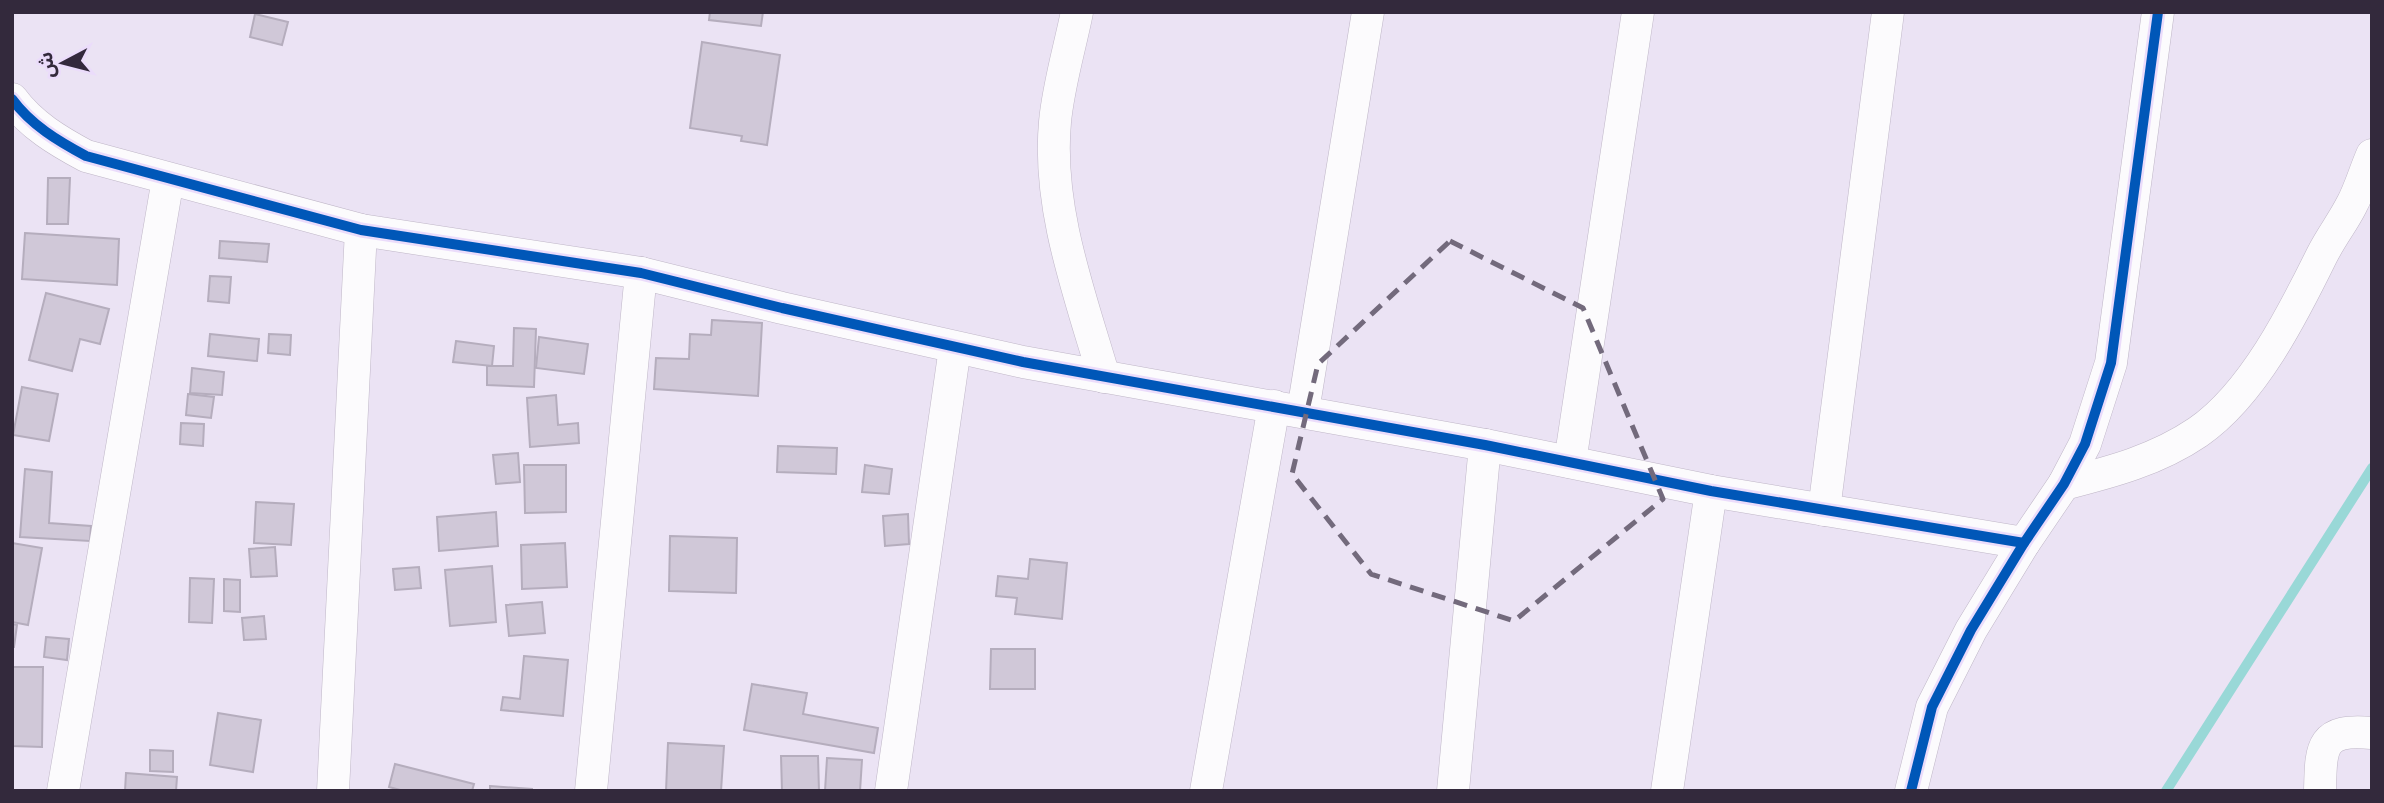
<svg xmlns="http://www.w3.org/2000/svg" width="2384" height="803" viewBox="0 0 2384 803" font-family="'Source Sans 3','Noto Sans Arabic',sans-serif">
  <rect width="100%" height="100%" fill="#ebe3f4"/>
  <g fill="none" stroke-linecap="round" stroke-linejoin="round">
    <path stroke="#99d8d7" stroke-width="10" d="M 2166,791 L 2372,468"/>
  </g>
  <g fill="#d0c8d8" stroke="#b5adbd" stroke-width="2">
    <path d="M 710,12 L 763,12 L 761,26 L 709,20 Z"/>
    <path d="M 255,14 L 288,22 L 282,45 L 250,37 Z"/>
    <path d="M 702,42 L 780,55 L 767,145 L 741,141 L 742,136 L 690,128 Z"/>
    <path d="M 48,178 L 70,178 L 68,224 L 47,224 Z"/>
    <path d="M 25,233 L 119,239 L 117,285 L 22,279 Z"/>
    <path d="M 220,241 L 269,244 L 267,262 L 219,258 Z"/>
    <path d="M 210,276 L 231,277 L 229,303 L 208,301 Z"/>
    <path d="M 46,293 L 109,309 L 100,344 L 80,339 L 72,371 L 29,360 Z"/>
    <path d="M 712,320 L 762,323 L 758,396 L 654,389 L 656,358 L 689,359 L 690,334 L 711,335 Z"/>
    <path d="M 514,328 L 536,329 L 534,387 L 487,385 L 487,366 L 513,366 Z"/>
    <path d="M 210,334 L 259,339 L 257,361 L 208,356 Z"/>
    <path d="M 269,334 L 291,335 L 290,355 L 268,353 Z"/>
    <path d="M 539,337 L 588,344 L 584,374 L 536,368 Z"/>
    <path d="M 456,341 L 494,346 L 492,366 L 453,362 Z"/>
    <path d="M 192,368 L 224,372 L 222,395 L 190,393 Z"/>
    <path d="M 22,387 L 58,394 L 49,441 L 13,435 Z"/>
    <path d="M 188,394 L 214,397 L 211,418 L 186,415 Z"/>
    <path d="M 556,395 L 558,425 L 578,423 L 579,443 L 530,447 L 527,398 Z"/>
    <path d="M 181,423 L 204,424 L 203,446 L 180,444 Z"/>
    <path d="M 778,446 L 837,448 L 836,474 L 777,472 Z"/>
    <path d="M 518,453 L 520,482 L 496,484 L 493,455 Z"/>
    <path d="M 524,465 L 566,465 L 566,512 L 525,513 Z"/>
    <path d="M 865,465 L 892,469 L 889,494 L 862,492 Z"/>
    <path d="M 25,469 L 52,472 L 49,523 L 91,526 L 90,541 L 20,537 Z"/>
    <path d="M 256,502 L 294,504 L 291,545 L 254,543 Z"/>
    <path d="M 496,512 L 498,546 L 439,551 L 437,517 Z"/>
    <path d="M 908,514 L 909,544 L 885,546 L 883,516 Z"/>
    <path d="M 670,536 L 737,538 L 736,593 L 669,591 Z"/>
    <path d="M 12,543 L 42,548 L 28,625 L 12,622 Z"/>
    <path d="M 565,543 L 567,587 L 522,589 L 521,545 Z"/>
    <path d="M 275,547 L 277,576 L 251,577 L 249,549 Z"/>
    <path d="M 1030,559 L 1067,563 L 1062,619 L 1015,614 L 1017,598 L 996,596 L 998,576 L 1028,579 Z"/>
    <path d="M 492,566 L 496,622 L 450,626 L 445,570 Z"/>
    <path d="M 419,567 L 421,588 L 395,590 L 393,569 Z"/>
    <path d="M 190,578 L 214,579 L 212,623 L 189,622 Z"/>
    <path d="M 224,579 L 240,580 L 240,612 L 224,611 Z"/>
    <path d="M 542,602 L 545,633 L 509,636 L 506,605 Z"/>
    <path d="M 264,616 L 266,639 L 244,640 L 242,618 Z"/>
    <path d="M 12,624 L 17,625 L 14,647 L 12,647 Z"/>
    <path d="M 46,637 L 69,639 L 67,660 L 44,657 Z"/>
    <path d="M 991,649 L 1035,649 L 1035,689 L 990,689 Z"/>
    <path d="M 524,656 L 568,660 L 563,716 L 501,710 L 503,697 L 520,699 Z"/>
    <path d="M 12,667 L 43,667 L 42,747 L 12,746 Z"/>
    <path d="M 752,684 L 807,693 L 803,714 L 878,728 L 874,753 L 744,730 Z"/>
    <path d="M 218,713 L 261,720 L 253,772 L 210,765 Z"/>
    <path d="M 668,743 L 724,746 L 721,791 L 666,791 Z"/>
    <path d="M 150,750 L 173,751 L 173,772 L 150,771 Z"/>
    <path d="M 781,756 L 818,756 L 819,791 L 782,791 Z"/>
    <path d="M 827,758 L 862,760 L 860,791 L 825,791 Z"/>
    <path d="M 395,764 L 474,784 L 472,791 L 404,791 L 389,787 Z"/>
    <path d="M 126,773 L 177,777 L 176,791 L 125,791 Z"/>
    <path d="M 490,786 L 532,789 L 532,791 L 490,791 Z"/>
  </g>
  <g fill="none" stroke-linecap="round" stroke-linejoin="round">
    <defs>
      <g id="street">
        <path d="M 1077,12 C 1070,47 1058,87 1055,122 C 1047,208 1080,295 1104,377"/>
        <path d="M 12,99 C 31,125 58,141 86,156 L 361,230 L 641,273 L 782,308 L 1023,362 L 1485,445 L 1711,491 L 2024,543"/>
        <path d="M 1303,411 L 1368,12"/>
        <path d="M 1570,462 L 1638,12"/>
        <path d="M 2064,484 C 2111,472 2157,460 2198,432 C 2253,394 2293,314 2322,255 C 2331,237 2343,222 2352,204 C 2360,189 2365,171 2372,155"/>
        <path d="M 1824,510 L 1888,12"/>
        <path d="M 63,791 L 168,179"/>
        <path d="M 333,791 L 361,230"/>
        <path d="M 591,791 L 641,273"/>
        <path d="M 891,791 L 955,348"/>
        <path d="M 1206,791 L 1274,406"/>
        <path d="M 1453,791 L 1485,445"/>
        <path d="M 1667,791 L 1711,491"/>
        <path d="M 1911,791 L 1932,707 L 1971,630 L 2024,543 L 2064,484 L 2085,444 L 2111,363 L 2158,12"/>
        <path d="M 2320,791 C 2321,747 2320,728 2372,733"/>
      </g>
    </defs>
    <use href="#street" stroke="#bfb6c7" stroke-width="33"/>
    <use href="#street" stroke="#fcfbfd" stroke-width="32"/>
    <defs>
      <g id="cycleway">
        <path d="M 12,99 C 31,125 58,141 86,156 L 361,230 L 641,273 L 782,308 L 1023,362 L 1485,445 L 1711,491 L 2024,543"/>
        <path d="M 1911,791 L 1932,707 L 1971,630 L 2024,543 L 2064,484 L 2085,444 L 2111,363 L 2158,12"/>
      </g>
    </defs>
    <use href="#cycleway" stroke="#ebdcfb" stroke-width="15"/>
    <use href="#cycleway" stroke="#0057b8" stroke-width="10"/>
  </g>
  <path fill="none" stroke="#736a7c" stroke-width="5" stroke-dasharray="14 9" stroke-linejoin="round" d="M 1450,241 L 1583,308 L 1663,499 L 1514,621 L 1371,574 L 1292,474 L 1318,364 Z"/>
  <rect width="2384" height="803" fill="none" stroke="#33293c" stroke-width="28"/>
  <g transform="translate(63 63) rotate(263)" stroke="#ebdcfb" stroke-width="5" paint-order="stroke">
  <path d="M0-5L12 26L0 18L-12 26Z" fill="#33293c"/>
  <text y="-10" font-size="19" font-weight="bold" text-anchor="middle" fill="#33293c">ش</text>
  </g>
</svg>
